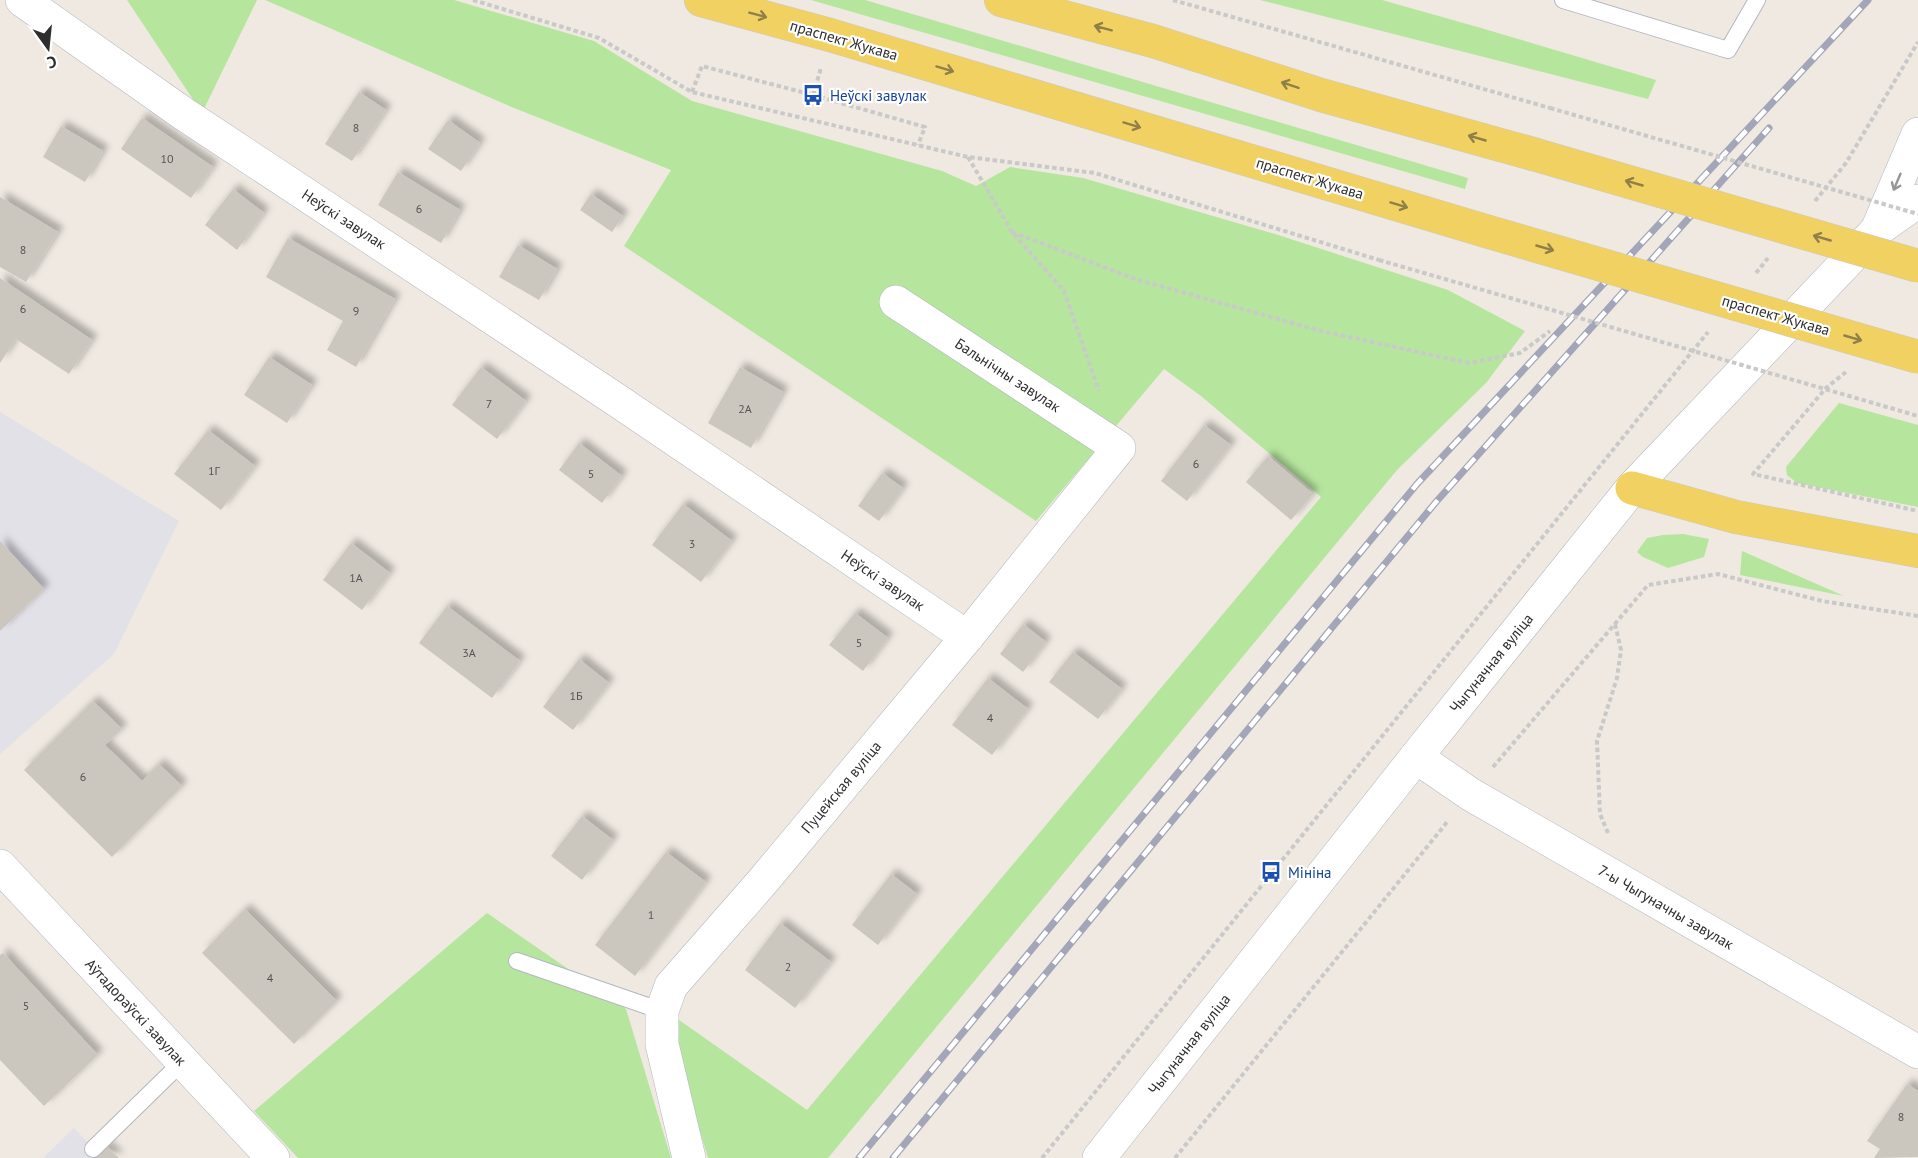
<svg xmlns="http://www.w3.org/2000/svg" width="1918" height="1158" viewBox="0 0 1918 1158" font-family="'PT Sans',sans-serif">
  <defs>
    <filter id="shadow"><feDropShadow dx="5.5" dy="-5.5" stdDeviation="3" flood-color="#0004"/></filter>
  </defs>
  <rect width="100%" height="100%" fill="#efe9e1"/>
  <g fill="#e3e1e8">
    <path d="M 0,412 L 179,521 L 114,654 L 0,754 Z"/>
    <path d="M 74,1128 L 102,1158 L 43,1158 Z"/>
  </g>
  <g fill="#b6e59e">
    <path d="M 127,0 L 257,0 L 202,113 Z"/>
    <path d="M 265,0 L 454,0 L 594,41 L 692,101 L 942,171 L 976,186 L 1010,167 L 1083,178 L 1275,234 L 1448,290 L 1525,331 L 1486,383 L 1397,470 L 828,1158 L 708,1158 L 675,1048 L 672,1015 L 807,1110 L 1321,497 L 1201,396 L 1164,369 L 1036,521 L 624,246 L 671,170 L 514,108 Z"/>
    <path d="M 811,0 L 865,0 L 1468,178 L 1465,189 Z"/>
    <path d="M 1260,0 L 1382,0 L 1481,28 L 1656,80 L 1648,99 Z"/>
    <path d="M 1839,403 L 1918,425 L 1918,507 L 1797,483 L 1787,475 L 1786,467 Z"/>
    <path d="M 1683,534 L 1709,539 L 1704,557 L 1668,568 L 1643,557 L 1637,552 L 1647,538 L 1663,535 Z"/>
    <path d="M 1742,551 L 1844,596 L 1740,575 Z"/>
    <path d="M 487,913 L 626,1009 L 671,1158 L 298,1158 L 254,1111 Z"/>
  </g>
  <g fill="#cbc7bf" filter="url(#shadow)">
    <path d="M 359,92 L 386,110 L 352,161 L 325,144 Z"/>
    <path d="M 142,118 L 213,167 L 191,198 L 121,149 Z"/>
    <path d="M 448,120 L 480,143 L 461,171 L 428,149 Z"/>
    <path d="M 61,126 L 103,151 L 85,182 L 43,157 Z"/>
    <path d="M 398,172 L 460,210 L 441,243 L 378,205 Z"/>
    <path d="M 233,189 L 264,213 L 237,250 L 205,225 Z"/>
    <path d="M 591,194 L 623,216 L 612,232 L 580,210 Z"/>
    <path d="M 0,197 L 58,232 L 26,282 L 0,267 Z"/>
    <path d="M 288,238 L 395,299 L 356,367 L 327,350 L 343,321 L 266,277 Z"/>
    <path d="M 518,245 L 557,269 L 539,300 L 499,277 Z"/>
    <path d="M 0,278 L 92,340 L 69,374 L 16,339 L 0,363 Z"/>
    <path d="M 269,357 L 312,385 L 287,423 L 244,395 Z"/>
    <path d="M 481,367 L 526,401 L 497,439 L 452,405 Z"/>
    <path d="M 740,367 L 783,392 L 751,448 L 708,423 Z"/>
    <path d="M 1204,425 L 1231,445 L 1187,501 L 1161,481 Z"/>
    <path d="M 208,430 L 255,466 L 221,510 L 174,474 Z"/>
    <path d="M 579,443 L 622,476 L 602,503 L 559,470 Z"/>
    <path d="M 1268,456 L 1313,494 L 1291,520 L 1246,482 Z"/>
    <path d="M 882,473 L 903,488 L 879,521 L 858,506 Z"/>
    <path d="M 683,504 L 732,541 L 701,582 L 652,545 Z"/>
    <path d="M 0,541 L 44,589 L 0,631 Z"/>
    <path d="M 351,543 L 390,573 L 362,610 L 323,580 Z"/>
    <path d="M 447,606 L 520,661 L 492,698 L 419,643 Z"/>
    <path d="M 855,613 L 888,638 L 863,671 L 829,645 Z"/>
    <path d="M 1023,624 L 1046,642 L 1023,672 L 1000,654 Z"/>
    <path d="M 1073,652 L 1122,689 L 1098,719 L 1049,682 Z"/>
    <path d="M 579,659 L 609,683 L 573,730 L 543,707 Z"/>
    <path d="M 988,678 L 1028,709 L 992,755 L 952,725 Z"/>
    <path d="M 93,701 L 122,729 L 105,745 L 142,781 L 159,764 L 182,786 L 112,857 L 24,770 Z"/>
    <path d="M 582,816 L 613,840 L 582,880 L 551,856 Z"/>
    <path d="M 666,852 L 706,882 L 635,976 L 595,945 Z"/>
    <path d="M 891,874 L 917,894 L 878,945 L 852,925 Z"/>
    <path d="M 245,909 L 337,1001 L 294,1044 L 202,953 Z"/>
    <path d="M 780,923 L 831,962 L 795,1008 L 745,970 Z"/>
    <path d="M 3,953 L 98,1055 L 44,1106 L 0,1060 L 0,955 Z"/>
    <path d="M 1907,1084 L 1918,1091 L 1918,1157 L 1874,1158 L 1880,1149 L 1867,1141 Z"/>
    <path d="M 105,1145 L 119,1158 L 93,1158 Z"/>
  </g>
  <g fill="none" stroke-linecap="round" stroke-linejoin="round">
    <defs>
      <g id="lane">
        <path d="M 1563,0 L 1728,50 L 1757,0"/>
        <path d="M 517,961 L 662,1011"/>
        <path d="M 93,1149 L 182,1062"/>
      </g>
      <g id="street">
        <path d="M 22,0 L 184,114 L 615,399 L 967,637"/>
        <path d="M 1416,757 L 1470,794 L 1918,1052"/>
        <path d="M 0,866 L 273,1158"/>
        <path d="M 689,1158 L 662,1044 L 662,1011 L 671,986 L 763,881 L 967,637 L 1119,448 L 896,302"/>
      </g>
      <g id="secondary">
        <path d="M 1877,230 L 1918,134"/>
        <path d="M 1099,1158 L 1416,757 L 1632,488 L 1877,230 L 1918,201"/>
      </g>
      <g id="primary">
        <path d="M 701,0 L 830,35 L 1489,232"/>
        <path d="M 1001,0 L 1153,41 L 1321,95 L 1533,154"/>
        <path d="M 1632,488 L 1736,517 L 1918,551"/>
      </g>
    </defs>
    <use href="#lane" stroke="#b4b7c1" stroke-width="18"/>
    <use href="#street" stroke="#b4b7c1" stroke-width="34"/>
    <use href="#secondary" stroke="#b4b7c1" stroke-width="34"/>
    <use href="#primary" stroke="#c9c9c9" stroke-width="34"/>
    <g stroke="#c9c9c9" stroke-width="4" stroke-dasharray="4.5 3" stroke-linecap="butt">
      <path d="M 473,0 L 599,38 L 692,92 L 968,157 L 1095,173 L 1379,260"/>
      <path d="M 1173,0 L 1550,108"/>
      <path d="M 692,92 L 702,66 L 813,95 L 925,127 L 918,145"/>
      <path d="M 813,95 L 821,68"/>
      <path d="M 968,157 L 1012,232 L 1064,291 L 1099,391"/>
      <path d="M 1815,201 L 1846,163 L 1918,42"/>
      <path d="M 1012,232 L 1135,279 L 1321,331 L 1469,363 L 1520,353 L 1550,331"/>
      <path d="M 1756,273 L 1768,258"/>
      <path d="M 1846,372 L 1826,388 L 1753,474 L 1918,511"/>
      <path d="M 1493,767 L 1648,585 L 1718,574 L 1822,601 L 1918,616"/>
      <path d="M 1608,833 L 1600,814 L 1597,741 L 1617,678 L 1621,650 L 1615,624"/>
      <path d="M 1042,1158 L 1708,332"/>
      <path d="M 1175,1158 L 1448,821"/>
    </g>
    <use href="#lane" stroke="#fff" stroke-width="16"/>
    <use href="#street" stroke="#fff" stroke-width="33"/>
    <use href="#secondary" stroke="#fff" stroke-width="33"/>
    <use href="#primary" stroke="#f2d163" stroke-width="33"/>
    <defs>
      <g id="rail">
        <path d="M 859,1158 L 1417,484 L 1868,0"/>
        <path d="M 893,1158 L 1436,502 L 1769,128"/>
      </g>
    </defs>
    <use href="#rail" stroke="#a3a6b8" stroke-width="7"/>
    <use href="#rail" stroke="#fff" stroke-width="4.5" stroke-dasharray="14" stroke-linecap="butt"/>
    <defs>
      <g id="primary-bridge">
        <path d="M 1533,154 L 1918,266"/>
        <path d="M 1489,232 L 1918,357"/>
      </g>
    </defs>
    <use href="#primary-bridge" stroke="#c9c9c9" stroke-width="34" stroke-linecap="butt"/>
    <g stroke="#c9c9c9" stroke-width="4" stroke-dasharray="4.5 3" stroke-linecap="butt">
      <path d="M 1550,108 L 1918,214"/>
      <path d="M 1379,260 L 1918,416"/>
    </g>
    <use href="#primary-bridge" stroke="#f2d163" stroke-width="33"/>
  </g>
  <defs><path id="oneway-shaft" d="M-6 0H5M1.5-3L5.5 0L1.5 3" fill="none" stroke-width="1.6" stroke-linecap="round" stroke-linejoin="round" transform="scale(1.5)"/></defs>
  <g stroke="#908048">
    <use href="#oneway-shaft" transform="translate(758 15) rotate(15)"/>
    <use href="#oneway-shaft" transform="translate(1103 28) rotate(-165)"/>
    <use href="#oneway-shaft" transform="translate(945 69) rotate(17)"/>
    <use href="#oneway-shaft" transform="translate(1290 85) rotate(-162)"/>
    <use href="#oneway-shaft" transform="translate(1132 125) rotate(17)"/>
    <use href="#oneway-shaft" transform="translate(1477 138) rotate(-164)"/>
    <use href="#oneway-shaft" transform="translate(1634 183) rotate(-164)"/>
    <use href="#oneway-shaft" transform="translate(1399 205) rotate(17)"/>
    <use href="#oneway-shaft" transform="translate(1822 238) rotate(-164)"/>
    <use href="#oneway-shaft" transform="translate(1545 248) rotate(16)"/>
    <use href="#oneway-shaft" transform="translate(1853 338) rotate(16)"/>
  </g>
  <use stroke="#969696" href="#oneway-shaft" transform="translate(1897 182) rotate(113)"/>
  <defs>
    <symbol id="bus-bare" viewBox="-9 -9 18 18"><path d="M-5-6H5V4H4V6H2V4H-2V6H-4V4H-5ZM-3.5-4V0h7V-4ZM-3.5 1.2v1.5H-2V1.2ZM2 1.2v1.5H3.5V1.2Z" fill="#1a4fb4" stroke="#fff" stroke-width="2.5" paint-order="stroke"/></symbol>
  </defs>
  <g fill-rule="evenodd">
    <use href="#bus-bare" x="798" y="80" width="30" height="30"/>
    <use href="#bus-bare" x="1256" y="857" width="30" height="30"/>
  </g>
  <g text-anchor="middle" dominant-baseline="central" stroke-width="4.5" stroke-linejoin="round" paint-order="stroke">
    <g font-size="12" fill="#555452">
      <text x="356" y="127">8</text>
      <text x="167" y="158">10</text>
      <text x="419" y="208">6</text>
      <text x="23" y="249">8</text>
      <text x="23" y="308">6</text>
      <text x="356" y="310">9</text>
      <text x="489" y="403">7</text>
      <text x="745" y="408">2А</text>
      <text x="1196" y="463">6</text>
      <text x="214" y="470">1Г</text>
      <text x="591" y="473">5</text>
      <text x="692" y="543">3</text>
      <text x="356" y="577">1А</text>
      <text x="859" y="642">5</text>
      <text x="469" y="652">3А</text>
      <text x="576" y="695">1Б</text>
      <text x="990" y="717">4</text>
      <text x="83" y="776">6</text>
      <text x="651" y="914">1</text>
      <text x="788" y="966">2</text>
      <text x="270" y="977">4</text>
      <text x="26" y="1005">5</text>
      <text x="1901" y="1116">8</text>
    </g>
    <g font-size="15" fill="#2e2e2e" stroke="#fff">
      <text transform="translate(844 40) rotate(16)">праспект Жукава</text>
      <text transform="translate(1310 178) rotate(17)">праспект Жукава</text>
      <text transform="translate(344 219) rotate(33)">Неўскі завулак</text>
      <text transform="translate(1776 315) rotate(16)">праспект Жукава</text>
      <text transform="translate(1008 375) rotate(33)">Бальнічны завулак</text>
      <text transform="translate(883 580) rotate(34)">Неўскі завулак</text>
      <text transform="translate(1491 663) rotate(-51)">Чыгуначная вуліца</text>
      <text transform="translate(841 787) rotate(-50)">Пуцейская вуліца</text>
      <text transform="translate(1666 907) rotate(30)">7-ы Чыгуначны завулак</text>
      <text transform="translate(136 1012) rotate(47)">Аўтадораўскі завулак</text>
      <text transform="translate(1189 1044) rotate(-52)">Чыгуначная вуліца</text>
    </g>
    <g font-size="15" fill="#164399" stroke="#fff" text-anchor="start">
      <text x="830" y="95">Неўскі завулак</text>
      <text x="1288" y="872">Мініна</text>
    </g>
  </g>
  <g transform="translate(48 48) rotate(165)" stroke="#ffffff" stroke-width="4.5" paint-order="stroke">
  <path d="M0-4.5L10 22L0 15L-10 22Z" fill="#2e2e2e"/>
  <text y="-9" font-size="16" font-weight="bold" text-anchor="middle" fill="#2e2e2e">С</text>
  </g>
</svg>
